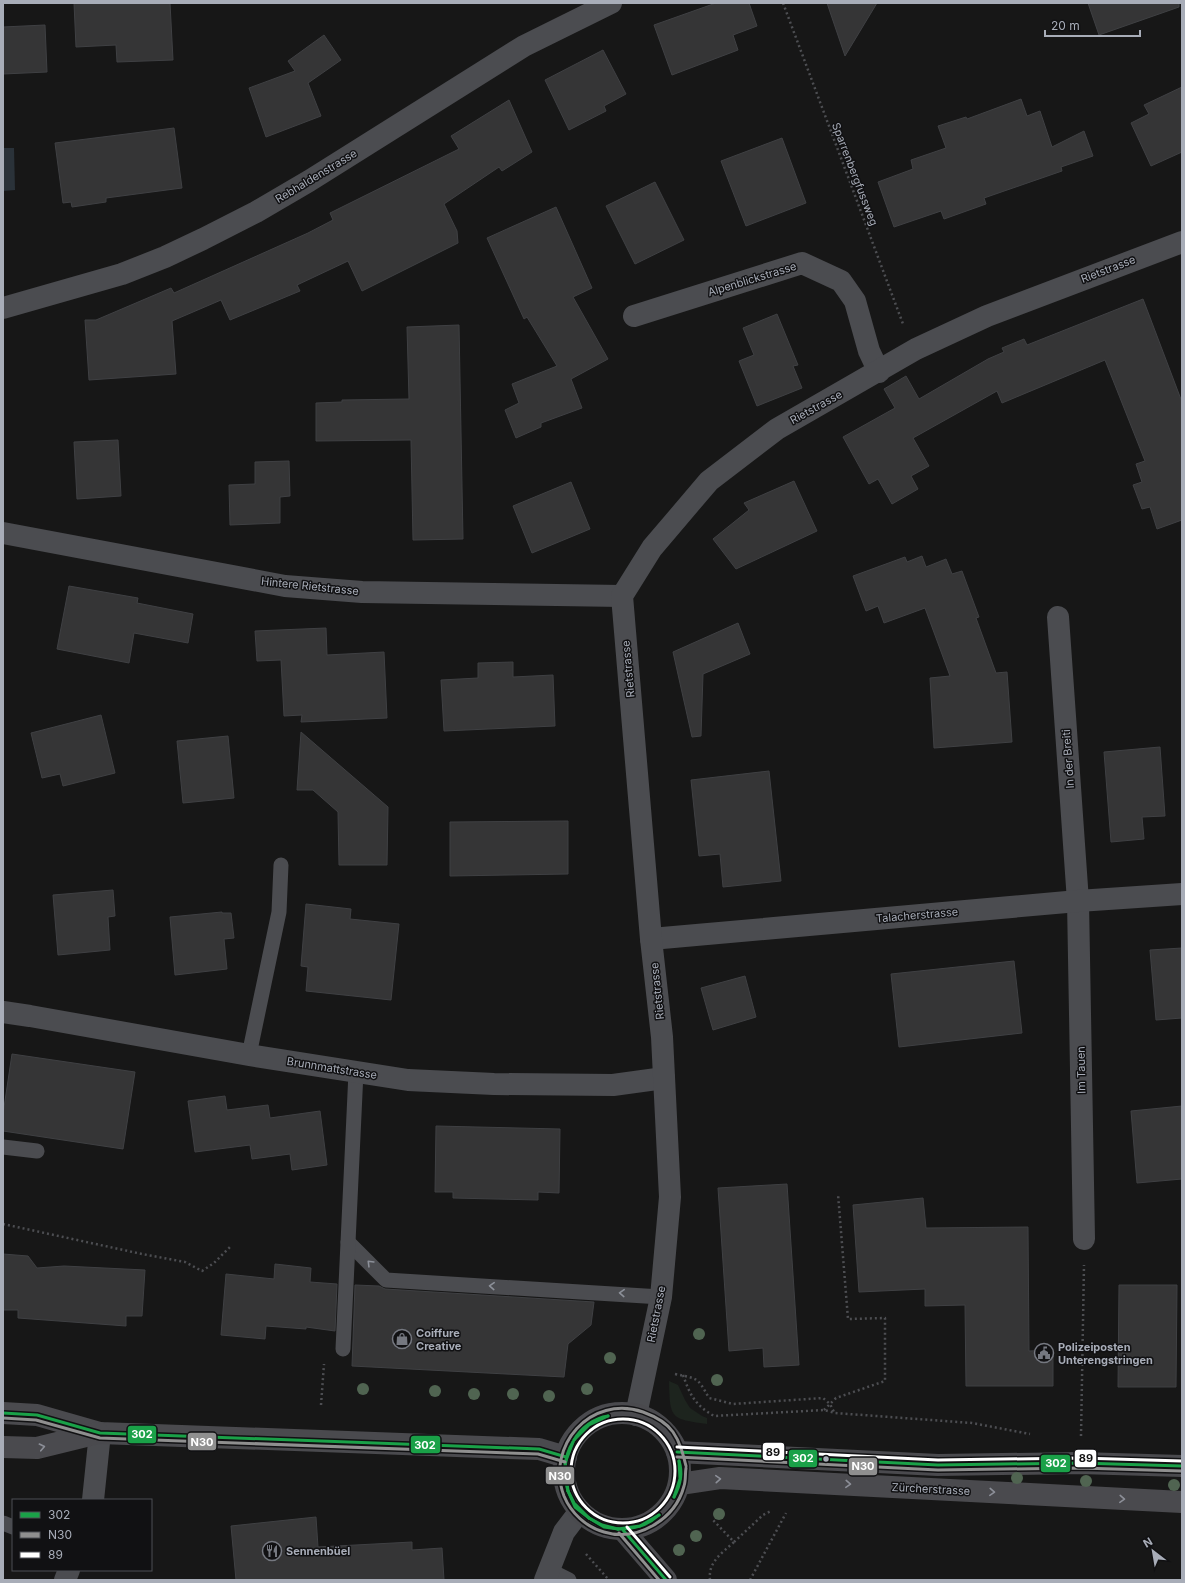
<svg xmlns="http://www.w3.org/2000/svg" width="1185" height="1583" viewBox="0 0 1185 1583" font-family="Inter,sans-serif">
  <rect width="100%" height="100%" fill="#171717"/>
  <path fill="#1d241e" d="M 669,1381 L 678,1385 L 685,1400 L 690,1408 L 702,1416 L 707,1418 L 707,1424 C 670,1419 670,1418 669,1381 Z"/>
  <path fill="#2a3239" d="M 3,148 L 14,148 L 15,190 L 3,191 Z"/>
  <g fill="#353536" stroke="#3f4043">
    <path d="M 74,3 L 170,3 L 173,60 L 117,62 L 116,45 L 76,47 Z"/>
    <path d="M 716,3 L 749,3 L 757,26 L 733,35 L 738,50 L 672,75 L 654,25 Z"/>
    <path d="M 827,3 L 877,3 L 845,56 Z"/>
    <path d="M 1088,3 L 1179,3 L 1179,7 L 1099,35 Z"/>
    <path d="M 45,25 L 47,72 L 3,74 L 3,27 Z"/>
    <path d="M 324,35 L 341,60 L 308,83 L 321,116 L 266,137 L 249,88 L 295,71 L 288,61 Z"/>
    <path d="M 603,50 L 626,94 L 604,106 L 606,111 L 569,130 L 545,80 Z"/>
    <path d="M 1182,87 L 1182,152 L 1151,166 L 1131,123 L 1149,114 L 1144,105 Z"/>
    <path d="M 1021,99 L 1027,116 L 1040,111 L 1052,147 L 1084,131 L 1093,156 L 1061,167 L 1062,171 L 984,198 L 986,204 L 944,219 L 941,211 L 894,227 L 878,182 L 913,169 L 911,160 L 946,148 L 938,126 L 966,117 L 967,119 Z"/>
    <path d="M 509,100 L 532,152 L 502,171 L 499,167 L 444,204 L 457,231 L 458,243 L 362,291 L 348,261 L 297,285 L 300,291 L 230,320 L 221,300 L 172,321 L 176,374 L 89,380 L 85,320 L 96,320 L 171,288 L 174,293 L 308,233 L 333,220 L 330,213 L 459,149 L 451,136 Z"/>
    <path d="M 174,128 L 182,188 L 106,198 L 106,202 L 72,207 L 71,202 L 63,203 L 55,143 Z"/>
    <path d="M 782,138 L 806,203 L 746,226 L 721,161 Z"/>
    <path d="M 655,182 L 684,240 L 635,264 L 606,206 Z"/>
    <path d="M 556,207 L 592,288 L 573,297 L 608,359 L 571,379 L 582,408 L 541,423 L 541,427 L 516,438 L 505,410 L 519,403 L 512,384 L 557,366 L 527,317 L 524,319 L 487,238 Z"/>
    <path d="M 1143,299 L 1182,402 L 1182,520 L 1157,529 L 1150,507 L 1142,509 L 1133,485 L 1142,482 L 1136,464 L 1145,461 L 1105,360 L 1002,403 L 997,391 L 913,438 L 929,466 L 911,476 L 918,489 L 892,504 L 878,479 L 869,484 L 843,437 L 895,408 L 884,389 L 906,376 L 919,399 L 988,359 L 1004,352 L 1002,348 L 1024,339 L 1027,345 Z"/>
    <path d="M 777,314 L 798,365 L 793,366 L 802,388 L 757,406 L 739,361 L 754,355 L 743,328 Z"/>
    <path d="M 459,325 L 463,539 L 413,540 L 411,440 L 316,441 L 316,403 L 342,402 L 342,400 L 409,399 L 407,327 Z"/>
    <path d="M 118,440 L 121,496 L 77,499 L 74,442 Z"/>
    <path d="M 289,461 L 290,496 L 280,497 L 280,523 L 230,525 L 229,485 L 255,484 L 255,462 Z"/>
    <path d="M 794,481 L 817,531 L 736,569 L 713,539 L 749,510 L 744,503 Z"/>
    <path d="M 571,482 L 590,529 L 532,553 L 513,506 Z"/>
    <path d="M 922,556 L 926,567 L 946,559 L 952,574 L 962,571 L 979,617 L 976,618 L 996,673 L 1007,672 L 1012,742 L 934,748 L 930,678 L 950,676 L 925,608 L 884,623 L 878,606 L 866,611 L 853,576 L 905,557 L 907,562 Z"/>
    <path d="M 69,586 L 138,598 L 137,603 L 193,614 L 188,643 L 134,633 L 129,663 L 57,649 Z"/>
    <path d="M 738,623 L 750,654 L 703,674 L 701,736 L 692,737 L 673,652 Z"/>
    <path d="M 326,628 L 327,655 L 384,652 L 387,718 L 301,722 L 302,715 L 284,716 L 281,660 L 257,661 L 255,631 Z"/>
    <path d="M 513,662 L 513,677 L 553,675 L 555,726 L 444,731 L 441,680 L 478,678 L 478,663 Z"/>
    <path d="M 101,715 L 115,773 L 63,786 L 60,774 L 42,778 L 31,733 Z"/>
    <path d="M 301,732 L 388,807 L 387,865 L 339,865 L 338,812 L 313,790 L 297,790 Z"/>
    <path d="M 228,736 L 234,798 L 183,803 L 177,741 Z"/>
    <path d="M 1160,747 L 1165,816 L 1142,817 L 1144,839 L 1111,842 L 1104,752 Z"/>
    <path d="M 769,771 L 781,881 L 723,887 L 720,854 L 699,856 L 691,780 Z"/>
    <path d="M 568,821 L 568,874 L 450,876 L 450,822 Z"/>
    <path d="M 113,890 L 115,916 L 108,917 L 110,950 L 58,955 L 53,895 Z"/>
    <path d="M 306,904 L 351,909 L 350,919 L 399,924 L 391,1000 L 306,991 L 308,967 L 301,966 Z"/>
    <path d="M 222,912 L 222,913 L 231,913 L 234,938 L 224,939 L 227,969 L 175,975 L 170,917 Z"/>
    <path d="M 1182,948 L 1182,1018 L 1156,1020 L 1150,950 Z"/>
    <path d="M 1014,961 L 1022,1033 L 899,1047 L 891,974 Z"/>
    <path d="M 745,976 L 756,1017 L 713,1030 L 701,988 Z"/>
    <path d="M 12,1054 L 135,1072 L 123,1149 L 3,1131 L 3,1114 Z"/>
    <path d="M 225,1096 L 227,1110 L 268,1105 L 270,1118 L 320,1111 L 327,1165 L 292,1170 L 290,1154 L 252,1159 L 250,1145 L 195,1152 L 188,1101 Z"/>
    <path d="M 1182,1106 L 1182,1179 L 1137,1183 L 1131,1111 Z"/>
    <path d="M 436,1126 L 560,1129 L 559,1193 L 538,1192 L 538,1200 L 453,1198 L 453,1192 L 435,1192 Z"/>
    <path d="M 787,1184 L 799,1365 L 764,1367 L 763,1348 L 729,1351 L 718,1188 Z"/>
    <path d="M 923,1198 L 926,1228 L 1028,1227 L 1029,1351 L 1053,1350 L 1053,1386 L 966,1386 L 965,1305 L 925,1306 L 925,1289 L 859,1292 L 853,1205 Z"/>
    <path d="M 3,1254 L 28,1256 L 37,1268 L 64,1266 L 145,1270 L 142,1316 L 126,1316 L 126,1326 L 18,1318 L 18,1310 L 3,1310 Z"/>
    <path d="M 275,1264 L 311,1268 L 310,1282 L 337,1284 L 335,1331 L 306,1327 L 306,1329 L 266,1326 L 265,1339 L 221,1335 L 226,1274 L 274,1279 Z"/>
    <path d="M 355,1285 L 379,1286 L 385,1289 L 594,1302 L 591,1325 L 568,1344 L 564,1377 L 352,1366 Z"/>
    <path d="M 1119,1285 L 1177,1285 L 1176,1387 L 1118,1387 Z"/>
    <path d="M 316,1517 L 318,1547 L 412,1542 L 412,1550 L 442,1548 L 444,1580 L 236,1580 L 231,1526 Z"/>
  </g>
  <g fill="none" stroke-linecap="round" stroke-linejoin="round">
    <g stroke="#4d4e52" stroke-width="2.5" stroke-dasharray="2 3" stroke-linecap="butt">
      <path d="M 783,3 L 903,324"/>
      <path d="M 3,1224 L 142,1254 L 185,1262 L 202,1271 L 214,1263 L 231,1246"/>
      <path d="M 675,1374 C 699,1379 697,1377 709,1398 L 733,1404 L 823,1398 L 830,1404 L 834,1412"/>
      <path d="M 683,1375 C 690,1395 695,1405 714,1416 L 824,1410 L 835,1413 L 972,1423 L 1030,1434"/>
      <path d="M 321,1405 L 324,1364"/>
      <path d="M 824,1410 L 836,1398 L 885,1381 L 885,1318 L 848,1319 L 838,1194"/>
      <path d="M 1081,1436 L 1084,1265"/>
      <path d="M 734,1542 L 763,1515 L 771,1511"/>
      <path d="M 586,1554 L 608,1579"/>
      <path d="M 710,1580 C 708,1562 721,1554 734,1542 L 713,1520"/>
      <path d="M 750,1580 L 786,1513"/>
    </g>
    <g stroke="#4b4c50" stroke-width="15">
      <path d="M 249,1055 L 279,912 L 281,865"/>
      <path d="M 3,1147 L 37,1151"/>
      <path d="M 348,1242 L 386,1280 L 661,1297"/>
      <path d="M 343,1349 L 356,1072"/>
      <path d="M 3,1523 L 13,1527"/>
      <path d="M 549,1570 L 569,1580"/>
    </g>
    <g stroke="#4b4c50" stroke-width="22">
      <path d="M 3,308 L 122,274 L 165,257 L 203,239 L 256,212 L 309,181 L 524,46 L 611,3"/>
      <path d="M 634,316 L 802,263 L 841,281 L 855,301 L 869,351 L 879,372"/>
      <path d="M 3,533 L 285,586 L 362,592 L 622,596"/>
      <path d="M 1058,617 L 1078,901 L 1084,1239"/>
      <path d="M 651,939 L 1078,901 L 1182,894"/>
      <path d="M 3,1012 L 30,1016 L 249,1055 L 408,1080 L 494,1084 L 613,1085 L 664,1078"/>
      <path d="M 636,1415 L 661,1297 L 670,1197 L 662,1037 L 651,939 L 622,596 L 652,548 L 709,481 L 777,429 L 916,349 L 987,316 L 1182,242"/>
      <path d="M 93,1500 L 100,1433"/>
      <path d="M 65,1580 L 69,1570"/>
      <path d="M 545,1580 L 564,1532 L 580,1511"/>
    </g>
    <g stroke="#4a4a4e" stroke-width="22">
      <path d="M 3,1413 L 37,1415 L 100,1433 L 539,1449 L 566,1457"/>
      <circle cx="622" cy="1471" r="58"/>
      <path d="M 3,1447 L 37,1448 L 98,1433"/>
      <path d="M 677,1452 L 938,1465 L 1080,1463 L 1182,1466"/>
      <path d="M 680,1484 L 720,1478 L 1182,1502"/>
      <path d="M 623,1530 L 666,1580"/>
    </g>
    <defs>
      <g id="bus-1">
        <path d="M 3,1413 L 37,1415 L 100,1433 L 539,1449 L 566,1457"/>
        <path d="M 574,1440 C 581,1428 594,1418 608,1416"/>
        <path d="M 574,1440 L 589,1425 L 608,1416"/>
        <path d="M 677,1452 L 938,1465 L 1080,1463 L 1182,1466"/>
        <path d="M 568,1491 L 574,1503 L 589,1518"/>
        <path d="M 568,1491 L 575,1507 L 589,1518"/>
        <path d="M 568,1491 C 563,1475 564,1456 573,1442"/>
        <path d="M 568,1491 L 565,1463 L 573,1442"/>
        <path d="M 674,1497 L 680,1479 L 679,1461"/>
        <path d="M 674,1497 C 680,1486 683,1473 679,1461"/>
        <path d="M 589,1518 L 602,1525 L 618,1529"/>
        <path d="M 589,1518 L 604,1527 L 618,1529"/>
        <path d="M 618,1529 C 634,1529 647,1526 659,1515"/>
        <path d="M 618,1529 L 640,1526 L 659,1515"/>
        <path d="M 623,1530 L 666,1580"/>
      </g>
      <g id="bus-2">
        <path d="M 3,1418 L 36,1420 L 100,1438 L 538,1454 L 565,1462"/>
        <path d="M 677,1457 L 938,1470 L 1080,1468 L 1182,1471"/>
        <path d="M 686,1466 C 683,1454 680,1442 673,1432 C 666,1422 654,1416 643,1412 C 591,1394 545,1446 564,1496 C 571,1513 586,1527 604,1532 C 637,1542 675,1520 684,1486 C 686,1480 685,1474 686,1468"/>
        <path d="M 619,1533 L 659,1580"/>
      </g>
      <g id="bus-3">
        <circle cx="623" cy="1471" r="52"/>
        <path d="M 677,1447 L 938,1460 L 1080,1458 L 1182,1461"/>
        <path d="M 627,1527 L 670,1577"/>
      </g>
    </defs>
    <use href="#bus-1" stroke="#111113" stroke-width="6"/>
    <use href="#bus-2" stroke="#111113" stroke-width="6"/>
    <use href="#bus-3" stroke="#111113" stroke-width="6"/>
    <use href="#bus-1" stroke="#1aa148" stroke-width="3"/>
    <use href="#bus-2" stroke="#8f8f8f" stroke-width="3"/>
    <use href="#bus-3" stroke="#fff" stroke-width="3"/>
  </g>
  <g fill="#506451">
    <circle cx="699" cy="1334" r="6"/>
    <circle cx="610" cy="1358" r="6"/>
    <circle cx="717" cy="1380" r="6"/>
    <circle cx="363" cy="1389" r="6"/>
    <circle cx="587" cy="1389" r="6"/>
    <circle cx="435" cy="1391" r="6"/>
    <circle cx="474" cy="1394" r="6"/>
    <circle cx="513" cy="1394" r="6"/>
    <circle cx="549" cy="1396" r="6"/>
    <circle cx="1017" cy="1478" r="6"/>
    <circle cx="1086" cy="1481" r="6"/>
    <circle cx="1174" cy="1485" r="6"/>
    <circle cx="719" cy="1514" r="6"/>
    <circle cx="696" cy="1536" r="6"/>
    <circle cx="679" cy="1550" r="6"/>
  </g>
  <defs><path id="oneway-chevron" d="M-2-3.5L2.5 0L-2 3.5" fill="none" stroke-width="1.6" stroke-linecap="round" stroke-linejoin="round"/></defs>
  <g stroke="#8c9099">
    <use href="#oneway-chevron" transform="translate(370 1263) rotate(-135)"/>
    <use href="#oneway-chevron" transform="translate(492 1286) rotate(-177)"/>
    <use href="#oneway-chevron" transform="translate(622 1293) rotate(-177)"/>
  </g>
  <g stroke="#8c8f98">
    <use href="#oneway-chevron" transform="translate(42 1447) rotate(-12)"/>
    <use href="#oneway-chevron" transform="translate(718 1479) rotate(-4)"/>
    <use href="#oneway-chevron" transform="translate(848 1484) rotate(3)"/>
    <use href="#oneway-chevron" transform="translate(992 1492) rotate(3)"/>
    <use href="#oneway-chevron" transform="translate(1122 1499) rotate(3)"/>
  </g>
  <defs>
    <symbol id="shop-ring" viewBox="-11 -11 22 22"><circle r="9.5" fill="#111113" stroke="#757880" stroke-width="1.5"/><path d="M-5-2.5h2.3a2.7 3.5 0 0 1 5.4 0H5L5.5 6h-11ZM-1.5-2.5h3a1.5 2.3 0 0 0-3 0Z" fill="#757880"/></symbol>
    <symbol id="civic-ring" viewBox="-11 -11 22 22"><circle r="9.5" fill="#111113" stroke="#757880" stroke-width="1.5"/><path d="M-.6-6.5H3V-4.5H.6V-3L4-1V1h2V6H-6V1h2V-1L-.6-3ZM-1.2 2.5V6h2.4V2.5Z" fill="#757880"/></symbol>
    <symbol id="restaurant-ring" viewBox="-11 -11 22 22"><circle r="9.5" fill="#111113" stroke="#757880" stroke-width="1.5"/><path d="M-5-6h1v4h1v-4h1v4h1v-4h1v5L-1.5 .5V6h-2V.5L-5-1ZM5-6V6H3V1.5H1.5Q1.5-4 5-6Z" fill="#757880"/></symbol>
  </defs>
  <g fill-rule="evenodd">
    <use href="#shop-ring" x="391" y="1328" width="22" height="22"/>
    <use href="#civic-ring" x="1033" y="1342" width="22" height="22"/>
    <use href="#restaurant-ring" x="261" y="1540" width="22" height="22"/>
  </g>
  <circle fill="#a8adb8" stroke="#111113" stroke-width="1.5" cx="826" cy="1459" r="3.5"/>
  <g text-anchor="middle" dominant-baseline="central" stroke-width="3" stroke-linejoin="round" paint-order="stroke">
    <g font-size="11" fill="#a8adb8" stroke="#111113">
      <text transform="translate(855 174) rotate(69)">Sparrenbergfussweg</text>
      <text transform="translate(316 176) rotate(-31)">Rebhaldenstrasse</text>
      <text transform="translate(1108 269) rotate(-21)">Rietstrasse</text>
      <text transform="translate(752 279) rotate(-17)">Alpenblickstrasse</text>
      <text transform="translate(816 407) rotate(-29)">Rietstrasse</text>
      <text transform="translate(310 586) rotate(6)">Hintere Rietstrasse</text>
      <text transform="translate(628 669) rotate(-95)">Rietstrasse</text>
      <text transform="translate(1068 759) rotate(-94)">In der Breiti</text>
      <text transform="translate(917 915) rotate(-5)">Talacherstrasse</text>
      <text transform="translate(657 991) rotate(-96)">Rietstrasse</text>
      <text transform="translate(332 1068) rotate(9)">Brunnmattstrasse</text>
      <text transform="translate(1081 1070) rotate(-91)">Im Tauen</text>
      <text transform="translate(656 1314) rotate(-79)">Rietstrasse</text>
      <text transform="translate(931 1489) rotate(3)">Zürcherstrasse</text>
    </g>
    <g font-size="11" font-weight="bold" fill="#a8adb8" stroke="#111113" text-anchor="start">
      <text x="416" y="1333">Coiffure<tspan x="416" dy="13">Creative</tspan></text>
      <text x="1058" y="1347">Polizeiposten<tspan x="1058" dy="13">Unterengstringen</tspan></text>
      <text x="286" y="1551">Sennenbüel</text>
    </g>
  </g>
  <g stroke="#111113" stroke-width="1.5">
    <rect x="127" y="1425" width="30" height="19" rx="4" fill="#1aa148"/>
    <rect x="187" y="1432" width="30" height="19" rx="4" fill="#8f8f8f"/>
    <rect x="410" y="1435" width="31" height="19" rx="4" fill="#1aa148"/>
    <rect x="762" y="1442" width="23" height="19" rx="4" fill="#fff"/>
    <rect x="1074" y="1449" width="23" height="19" rx="4" fill="#fff"/>
    <rect x="788" y="1449" width="30" height="19" rx="4" fill="#1aa148"/>
    <rect x="1040" y="1454" width="31" height="19" rx="4" fill="#1aa148"/>
    <rect x="848" y="1457" width="30" height="19" rx="4" fill="#8f8f8f"/>
    <rect x="545" y="1466" width="30" height="19" rx="4" fill="#8f8f8f"/>
  </g>
  <g font-size="11" text-anchor="middle" font-weight="bold" fill="#fff">
    <text x="142" y="1438">302</text>
    <text x="202" y="1446">N30</text>
    <text x="425" y="1449">302</text>
    <text x="803" y="1462">302</text>
    <text x="1056" y="1467">302</text>
    <text x="863" y="1470">N30</text>
    <text x="560" y="1480">N30</text>
  </g>
  <g font-size="11" text-anchor="middle" font-weight="bold" fill="#111">
    <text x="773" y="1456">89</text>
    <text x="1086" y="1462">89</text>
  </g>
  <rect width="1185" height="1583" fill="none" stroke="#a8adb8" stroke-width="8"/>
  <rect x="12" y="1499" width="140" height="72" fill="#111113" stroke="#4d4f55"/>
  <rect x="20" y="1512" width="20" height="6" fill="#1aa148" stroke="#4d4f55"/>
  <text x="48" y="1519" font-size="12" fill="#a8adb8">302</text>
  <rect x="20" y="1532" width="20" height="6" fill="#8f8f8f" stroke="#4d4f55"/>
  <text x="48" y="1539" font-size="12" fill="#a8adb8">N30</text>
  <rect x="20" y="1552" width="20" height="6" fill="#ffffff" stroke="#4d4f55"/>
  <text x="48" y="1559" font-size="12" fill="#a8adb8">89</text>
  <g transform="translate(1153 1551) rotate(329)" stroke="#111113" stroke-width="3" paint-order="stroke">
  <path d="M0-3L7 15L0 10L-7 15Z" fill="#a8adb8"/>
  <text y="-6" font-size="11" font-weight="bold" text-anchor="middle" fill="#a8adb8">N</text>
  </g>
  <path d="M1045 30v6h95v-6" fill="none" stroke="#a8adb8" stroke-width="2"/>
  <text x="1051" y="30" font-size="12" fill="#a8adb8" stroke="#111113" stroke-width="3" paint-order="stroke">20 m</text>
</svg>
